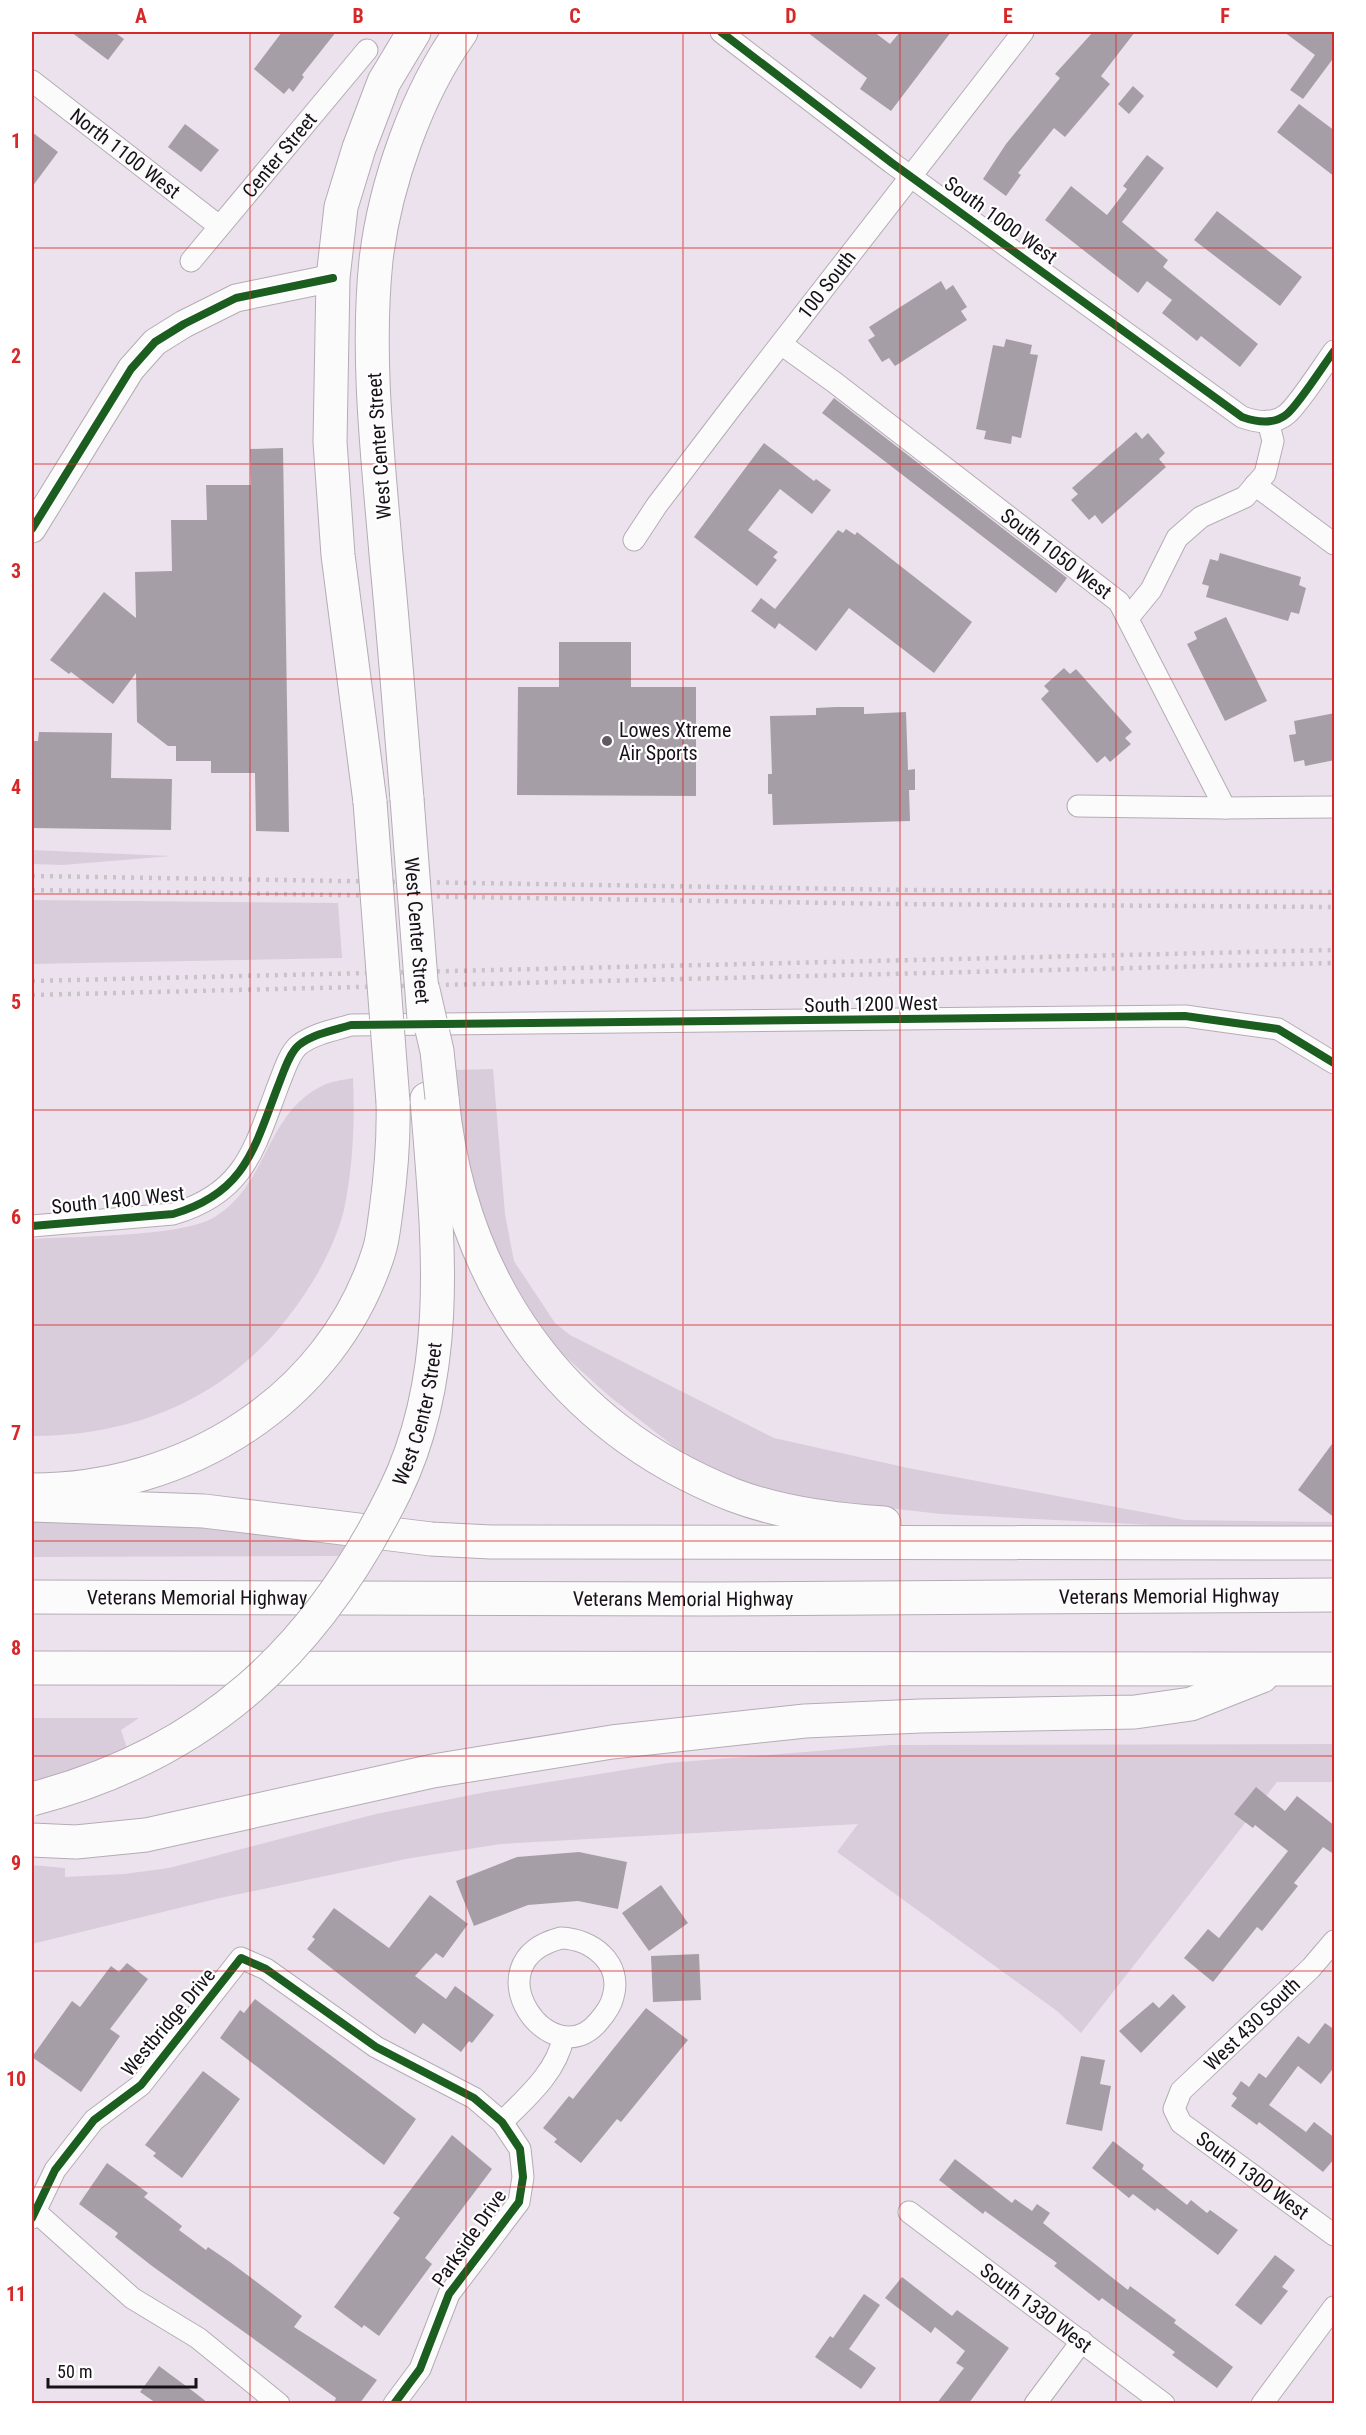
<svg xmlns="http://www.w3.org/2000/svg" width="1366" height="2435" viewBox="0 0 1366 2435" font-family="'Roboto Condensed',sans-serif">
  <rect width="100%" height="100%" fill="#ece2ed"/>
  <g fill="#d9cddb">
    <path d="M 32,850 L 171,856 L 63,865 L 32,864 Z"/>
    <path d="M 32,900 L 338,903 L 342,958 L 32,964 Z"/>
    <path d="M 493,1069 L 505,1214 L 514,1261 L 555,1323 L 570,1335 L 774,1438 L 908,1468 L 1185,1520 L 1334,1522 L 1334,1529 L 1209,1528 L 941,1514 L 817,1500 L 752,1485 L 699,1466 L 609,1396 L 557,1349 L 533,1318 L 502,1267 L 468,1171 L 454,1070 Z"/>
    <path d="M 353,1078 C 355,1121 353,1167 344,1210 C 337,1238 322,1268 306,1292 C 243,1390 146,1436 32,1436 L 32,1239 C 75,1236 179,1237 213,1218 C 268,1187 265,1113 322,1086 C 331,1081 343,1080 353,1078 Z"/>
    <path d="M 32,1517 L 178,1522 L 348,1542 L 340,1556 L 32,1557 Z"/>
    <path d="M 32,1718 L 139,1718 L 121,1730 L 127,1748 L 79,1768 L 32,1782 Z"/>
    <path d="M 1334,1744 L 1334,1782 L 1277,1782 L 1081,2033 L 1057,2011 L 837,1852 L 858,1824 L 501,1844 L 411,1858 L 220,1898 L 32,1944 L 32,1865 L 65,1868 L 65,1877 L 124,1874 L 169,1868 L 376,1814 L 486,1792 L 668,1763 L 891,1745 Z"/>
  </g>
  <g fill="#a69ea7">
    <path d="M 71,32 L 114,32 L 124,39 L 108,60 Z"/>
    <path d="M 282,32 L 336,32 L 302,75 L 304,77 L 293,92 L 289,88 L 284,94 L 254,69 Z"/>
    <path d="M 807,32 L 874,32 L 890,44 L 900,32 L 951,32 L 891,111 L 860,89 L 867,78 Z"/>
    <path d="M 1093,32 L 1135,32 L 1101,76 L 1110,84 L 1065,137 L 1054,128 L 1018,173 L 1021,175 L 1006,196 L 983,179 L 1006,144 L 1060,78 L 1055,74 Z"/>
    <path d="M 1284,32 L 1329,32 L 1335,36 L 1335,56 L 1303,99 L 1290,90 L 1315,55 Z"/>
    <path d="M 1133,86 L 1144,96 L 1129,114 L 1118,104 Z"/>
    <path d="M 1299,104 L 1335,131 L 1335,177 L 1277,132 Z"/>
    <path d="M 185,124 L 219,150 L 201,172 L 168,147 Z"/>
    <path d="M 32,132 L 58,152 L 32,187 Z"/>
    <path d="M 1147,155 L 1164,168 L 1122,222 L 1168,260 L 1163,267 L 1258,344 L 1240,367 L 1201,336 L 1197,341 L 1162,313 L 1172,300 L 1147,281 L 1138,293 L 1045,220 L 1071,186 L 1107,215 L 1127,189 L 1123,186 Z"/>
    <path d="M 1217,211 L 1302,277 L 1280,306 L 1194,240 Z"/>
    <path d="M 941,281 L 946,290 L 953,285 L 967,307 L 961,311 L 967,320 L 895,366 L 889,358 L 882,362 L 868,340 L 875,336 L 869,327 Z"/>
    <path d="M 1006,339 L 1032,345 L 1030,354 L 1038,355 L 1021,438 L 1012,436 L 1011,444 L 984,439 L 986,431 L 976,429 L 993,345 L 1004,347 Z"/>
    <path d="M 834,398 L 1067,578 L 1056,593 L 822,413 Z"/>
    <path d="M 1136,432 L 1142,439 L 1148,433 L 1165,453 L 1159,459 L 1166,467 L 1102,524 L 1095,515 L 1089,520 L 1071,500 L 1078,494 L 1072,488 Z"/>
    <path d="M 764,443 L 814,481 L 816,479 L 831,490 L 812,514 L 780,489 L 748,530 L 778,552 L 773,557 L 777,560 L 757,586 L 694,537 Z"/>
    <path d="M 283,448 L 289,832 L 256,831 L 255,773 L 211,773 L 211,761 L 176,761 L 176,746 L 168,746 L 137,722 L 136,673 L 113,704 L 71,672 L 69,674 L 50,660 L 104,592 L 136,618 L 135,572 L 172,571 L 171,520 L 207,520 L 206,485 L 251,485 L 250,449 Z"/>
    <path d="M 846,529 L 855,535 L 857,532 L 972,622 L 934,673 L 849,608 L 816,651 L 779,623 L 775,629 L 751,611 L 761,598 L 775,609 L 838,530 L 843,533 Z"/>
    <path d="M 1220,553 L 1301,577 L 1299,585 L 1306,588 L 1299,614 L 1291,612 L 1288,621 L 1206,597 L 1209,586 L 1202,584 L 1210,559 L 1218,561 Z"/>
    <path d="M 1226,617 L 1267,701 L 1225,721 L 1187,644 L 1197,639 L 1194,632 Z"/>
    <path d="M 559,642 L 631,642 L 631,687 L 696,687 L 696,796 L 517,795 L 518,687 L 559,687 Z"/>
    <path d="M 1064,668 L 1070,674 L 1076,669 L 1132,732 L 1125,738 L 1131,744 L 1110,762 L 1105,756 L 1097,763 L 1041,699 L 1049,691 L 1044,686 Z"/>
    <path d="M 836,707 L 864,707 L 864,714 L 906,712 L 908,770 L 915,769 L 915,790 L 909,790 L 910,821 L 773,825 L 772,794 L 768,794 L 768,774 L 772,774 L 770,716 L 816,715 L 816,708 Z"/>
    <path d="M 1335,713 L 1335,760 L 1305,766 L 1304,760 L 1294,762 L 1289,735 L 1296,734 L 1294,721 Z"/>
    <path d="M 39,732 L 112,733 L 111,778 L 172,779 L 171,830 L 32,828 L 32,741 L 38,741 Z"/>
    <path d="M 1335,1440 L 1335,1518 L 1298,1490 Z"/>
    <path d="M 1256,1787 L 1285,1811 L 1297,1796 L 1335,1826 L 1335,1855 L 1323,1847 L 1294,1883 L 1298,1886 L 1262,1931 L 1257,1927 L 1213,1982 L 1184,1958 L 1208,1929 L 1219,1938 L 1288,1851 L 1255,1825 L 1253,1828 L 1234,1814 Z"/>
    <path d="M 579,1852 L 627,1862 L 618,1909 L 578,1901 L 528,1905 L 474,1926 L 456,1881 L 517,1857 Z"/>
    <path d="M 661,1885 L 688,1923 L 649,1951 L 622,1913 Z"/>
    <path d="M 430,1895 L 468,1924 L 443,1958 L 436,1953 L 415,1976 L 446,1999 L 455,1986 L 494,2015 L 472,2043 L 469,2041 L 461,2052 L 423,2023 L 415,2034 L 307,1949 L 315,1939 L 312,1937 L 334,1908 L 389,1948 Z"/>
    <path d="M 699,1954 L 701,2000 L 653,2002 L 651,1956 Z"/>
    <path d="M 127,1963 L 148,1979 L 110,2029 L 120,2036 L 81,2092 L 32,2057 L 72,2001 L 80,2007 L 111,1966 L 119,1972 Z"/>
    <path d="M 1173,1994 L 1186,2007 L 1141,2053 L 1119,2031 L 1153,2002 L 1159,2008 Z"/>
    <path d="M 255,1999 L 416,2119 L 384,2165 L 220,2038 L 240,2010 L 244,2013 Z"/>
    <path d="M 646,2008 L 688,2040 L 621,2122 L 617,2119 L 581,2163 L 554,2142 L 557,2139 L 543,2128 L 569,2096 L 573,2099 Z"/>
    <path d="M 1325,2023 L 1335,2030 L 1335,2066 L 1321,2084 L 1298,2066 L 1269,2105 L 1306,2132 L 1314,2122 L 1335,2138 L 1335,2158 L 1323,2172 L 1259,2122 L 1257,2125 L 1231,2106 L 1237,2098 L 1232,2094 L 1241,2081 L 1249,2087 L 1259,2073 L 1266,2078 L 1298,2036 L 1309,2044 Z"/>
    <path d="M 1081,2056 L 1105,2060 L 1100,2084 L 1111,2086 L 1102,2131 L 1066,2124 Z"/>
    <path d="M 203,2071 L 240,2099 L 182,2178 L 153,2156 L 156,2153 L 145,2145 Z"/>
    <path d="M 452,2135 L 492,2169 L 425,2258 L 432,2264 L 379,2336 L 364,2325 L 362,2328 L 334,2307 L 400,2218 L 393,2213 Z"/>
    <path d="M 1113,2141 L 1144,2165 L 1142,2169 L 1187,2205 L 1191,2200 L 1207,2213 L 1210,2210 L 1238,2230 L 1218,2255 L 1157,2208 L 1155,2211 L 1133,2194 L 1129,2198 L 1092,2168 Z"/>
    <path d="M 955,2159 L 1012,2203 L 1015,2199 L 1032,2211 L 1037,2204 L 1050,2213 L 1043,2223 L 1058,2235 L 1128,2290 L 1130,2286 L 1176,2320 L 1174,2323 L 1233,2367 L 1217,2388 L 1172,2355 L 1175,2352 L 1102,2298 L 1099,2301 L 1054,2266 L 1057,2263 L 985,2211 L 983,2214 L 939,2180 Z"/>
    <path d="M 107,2163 L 148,2193 L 144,2197 L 182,2226 L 179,2230 L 206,2250 L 208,2247 L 230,2262 L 302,2316 L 294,2327 L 377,2380 L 360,2403 L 334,2403 L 336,2398 L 152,2266 L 115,2237 L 118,2233 L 79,2204 Z"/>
    <path d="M 1275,2255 L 1295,2270 L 1282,2287 L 1288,2291 L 1261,2325 L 1235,2305 Z"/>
    <path d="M 902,2277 L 952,2316 L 957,2310 L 1009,2348 L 969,2403 L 937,2403 L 964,2368 L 956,2363 L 965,2351 L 935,2327 L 931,2333 L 885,2298 Z"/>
    <path d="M 864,2294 L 880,2305 L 849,2349 L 876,2368 L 861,2389 L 815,2357 L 830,2336 L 833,2338 Z"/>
    <path d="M 159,2366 L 194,2392 L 208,2403 L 156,2403 L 140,2392 Z"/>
  </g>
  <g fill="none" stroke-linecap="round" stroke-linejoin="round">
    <defs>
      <g id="minor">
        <path d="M 721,32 L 892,163 L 1242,417 C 1256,422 1274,425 1287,414 C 1299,404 1323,366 1334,351"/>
        <path id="s1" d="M 32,81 L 219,226"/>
        <path id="s2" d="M 191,261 L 367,50"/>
        <path id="s3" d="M 781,344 L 834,382 L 1119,602 L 1225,808 L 1334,807"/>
        <path d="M 1255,485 L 1334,544"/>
        <path id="s4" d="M 634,540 L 657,505 L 734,404 L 1023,32"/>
        <path d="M 1128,618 L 1151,590 L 1177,538 L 1201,517 L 1245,497 L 1265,474 L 1273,441 L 1268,421"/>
        <path d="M 1078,806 L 1225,808"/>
        <path d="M 32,1226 L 173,1214 C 245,1193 254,1149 278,1086 C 283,1074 289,1053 299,1045 C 313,1034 334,1030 351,1025 L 1185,1016 L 1278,1029 L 1334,1063"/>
        <path d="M 561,1938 C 592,1939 623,1963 613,1997 C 611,2006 605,2014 599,2021 C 552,2079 468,1962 561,1938 Z"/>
        <path id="s5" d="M 1334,1941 L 1311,1968 L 1181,2091 L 1174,2109 L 1181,2123 L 1334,2235"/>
        <path d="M 502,2122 C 525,2099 557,2072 563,2038"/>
        <path d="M 36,2212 L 132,2298 L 198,2338 L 279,2404"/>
        <path id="s6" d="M 909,2212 L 1164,2404"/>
        <path d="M 32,2218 L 55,2170 L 94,2120 L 141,2085 L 241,1958 L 266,1969 L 376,2047 L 474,2098 L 502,2122 L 520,2149 L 523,2177 L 519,2202 L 449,2294 L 420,2369 L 394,2404"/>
        <path d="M 1035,2404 L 1082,2341"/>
        <path d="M 1262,2404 L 1334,2307"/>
      </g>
      <path id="tertiary" d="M 32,529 L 131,369 L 155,342 L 184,324 L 236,298 L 333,278"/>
      <g id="primary">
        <path d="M 407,799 C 400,717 394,636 386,554 C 378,458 366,357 376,260 C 385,184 417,93 461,32"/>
        <path d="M 370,802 L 338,555 L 330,442 L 333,278 L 341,207 L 359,148 L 384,82 L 414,32"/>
        <path d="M 32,1490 C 184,1490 332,1401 379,1251 C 383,1239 384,1224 386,1211 C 391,1174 394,1139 393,1102"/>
        <path id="s7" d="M 395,1491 C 455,1368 437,1230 427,1099"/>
      </g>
      <g id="motorway">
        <path d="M 442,1098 C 460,1281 560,1426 733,1495 C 780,1513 834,1520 884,1523"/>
        <path d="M 32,1505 L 204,1511 L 431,1539 L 491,1542 L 1334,1543"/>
        <path id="s8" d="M 32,1597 L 708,1599 L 1334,1595"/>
        <path d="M 32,1668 L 1334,1669"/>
        <path d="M 32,1840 L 76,1842 L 146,1835 L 433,1771 L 612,1742 L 805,1721 L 921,1716 L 1135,1712 L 1191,1704 L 1262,1676"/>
      </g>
    </defs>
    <use href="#minor" stroke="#b4acb5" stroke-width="23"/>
    <use href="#tertiary" stroke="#b4acb5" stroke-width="29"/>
    <use href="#primary" stroke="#b4acb5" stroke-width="35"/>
    <use href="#motorway" stroke="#b4acb5" stroke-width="35"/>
    <use href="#minor" stroke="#fcfbfc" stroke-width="21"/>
    <use href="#tertiary" stroke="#fcfbfc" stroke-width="27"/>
    <use href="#primary" stroke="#fcfbfc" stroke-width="33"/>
    <use href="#motorway" stroke="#fcfbfc" stroke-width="33"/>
    <g stroke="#c7c4c7" stroke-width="4.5" stroke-dasharray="3 6" stroke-linecap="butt">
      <path d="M 32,876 L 910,890 L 1334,892"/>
      <path d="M 32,890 L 895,904 L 1334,907"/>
      <path d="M 32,981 L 1334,950"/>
      <path d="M 32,995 L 1334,963"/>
    </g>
    <defs>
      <g id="primary-bridge">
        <path id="s9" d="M 407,799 L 424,1019"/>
        <path d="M 370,802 L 393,1102"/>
        <path d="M 32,1799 C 206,1754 317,1650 395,1491"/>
      </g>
      <path id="motorway-bridge" d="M 423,990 L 437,1051 L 442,1098"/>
    </defs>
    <use href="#primary-bridge" stroke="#b4acb5" stroke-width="35" stroke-linecap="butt"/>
    <use href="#motorway-bridge" stroke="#b4acb5" stroke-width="35" stroke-linecap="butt"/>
    <use href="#primary-bridge" stroke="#fcfbfc" stroke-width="33"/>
    <use href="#motorway-bridge" stroke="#fcfbfc" stroke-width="33"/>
    <defs>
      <g id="cycleway">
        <path d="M 721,32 L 892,163 L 1242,417 C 1256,422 1274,425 1287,414 C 1299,404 1323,366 1334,351"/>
        <path d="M 32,529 L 131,369 L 155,342 L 184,324 L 236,298 L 333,278"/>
        <path d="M 32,1226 L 173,1214 C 245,1193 254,1149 278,1086 C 283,1074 289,1053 299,1045 C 313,1034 334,1030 351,1025 L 1185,1016 L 1278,1029 L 1334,1063"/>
        <path d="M 32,2218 L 55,2170 L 94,2120 L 141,2085 L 241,1958 L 266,1969 L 376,2047 L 474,2098 L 502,2122 L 520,2149 L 523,2177 L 519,2202 L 449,2294 L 420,2369 L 394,2404"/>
      </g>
    </defs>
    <use href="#cycleway" stroke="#fff" stroke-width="11"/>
    <use href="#cycleway" stroke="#1b5e20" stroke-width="8"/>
  </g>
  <path fill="none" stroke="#d62828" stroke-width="1.5" stroke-opacity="0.55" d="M 250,32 L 250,2404M 466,32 L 466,2404M 683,32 L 683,2404M 900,32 L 900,2404M 1116,32 L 1116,2404M 32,248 L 1334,248M 32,464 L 1334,464M 32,679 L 1334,679M 32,894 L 1334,894M 32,1110 L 1334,1110M 32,1325 L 1334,1325M 32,1541 L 1334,1541M 32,1756 L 1334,1756M 32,1971 L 1334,1971M 32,2187 L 1334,2187"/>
  <circle fill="#625a63" stroke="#fff" stroke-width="2" cx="607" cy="741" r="6"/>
  <g text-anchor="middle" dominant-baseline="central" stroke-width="4.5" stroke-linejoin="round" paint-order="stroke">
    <g font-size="20" fill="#171118" stroke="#fff">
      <text stroke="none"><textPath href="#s1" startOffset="118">North 1100 West</textPath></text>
      <text stroke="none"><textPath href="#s2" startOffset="138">Center Street</textPath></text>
      <text transform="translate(1001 220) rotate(36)">South 1000 West</text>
      <text stroke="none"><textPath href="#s4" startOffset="320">100 South</textPath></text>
      <text transform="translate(379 446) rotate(-94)">West Center Street</text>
      <text stroke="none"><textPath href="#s3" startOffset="346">South 1050 West</textPath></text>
      <text stroke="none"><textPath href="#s9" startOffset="132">West Center Street</textPath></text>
      <text transform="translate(871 1004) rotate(-1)">South 1200 West</text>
      <text transform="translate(118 1200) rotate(-6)">South 1400 West</text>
      <text stroke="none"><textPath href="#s7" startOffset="81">West Center Street</textPath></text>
      <text stroke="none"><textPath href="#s8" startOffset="165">Veterans Memorial Highway</textPath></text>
      <text stroke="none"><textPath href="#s8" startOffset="1137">Veterans Memorial Highway</textPath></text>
      <text stroke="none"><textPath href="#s8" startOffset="651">Veterans Memorial Highway</textPath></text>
      <text transform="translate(168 2022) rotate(-50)">Westbridge Drive</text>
      <text transform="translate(1252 2024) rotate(-44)">West 430 South</text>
      <text stroke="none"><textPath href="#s5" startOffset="338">South 1300 West</textPath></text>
      <text transform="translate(469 2238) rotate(-55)">Parkside Drive</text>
      <text stroke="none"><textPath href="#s6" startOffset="159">South 1330 West</textPath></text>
    </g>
    <g font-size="20" fill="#171118" stroke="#fff" text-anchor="start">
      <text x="619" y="730">Lowes Xtreme<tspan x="619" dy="23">Air Sports</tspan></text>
    </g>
  </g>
  <rect width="1366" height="2435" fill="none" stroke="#ffffff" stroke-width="66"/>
  <path d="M48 2378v9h148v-9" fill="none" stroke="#171118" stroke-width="3"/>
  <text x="57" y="2378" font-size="18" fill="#171118" stroke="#ffffff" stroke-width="4.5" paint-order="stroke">50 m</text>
  <rect x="33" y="33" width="1300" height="2369" fill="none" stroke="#d62828" stroke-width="2"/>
  <g font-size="20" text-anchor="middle" font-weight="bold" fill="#d62828">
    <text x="141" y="23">A</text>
    <text x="358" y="23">B</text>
    <text x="575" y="23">C</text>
    <text x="791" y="23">D</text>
    <text x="1008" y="23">E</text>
    <text x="1225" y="23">F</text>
    <text x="16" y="148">1</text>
    <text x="16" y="363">2</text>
    <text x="16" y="578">3</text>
    <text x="16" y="794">4</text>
    <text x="16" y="1009">5</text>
    <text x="16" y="1224">6</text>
    <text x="16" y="1440">7</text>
    <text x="16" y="1655">8</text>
    <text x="16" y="1870">9</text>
    <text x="16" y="2086">10</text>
    <text x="16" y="2301">11</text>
  </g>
</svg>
